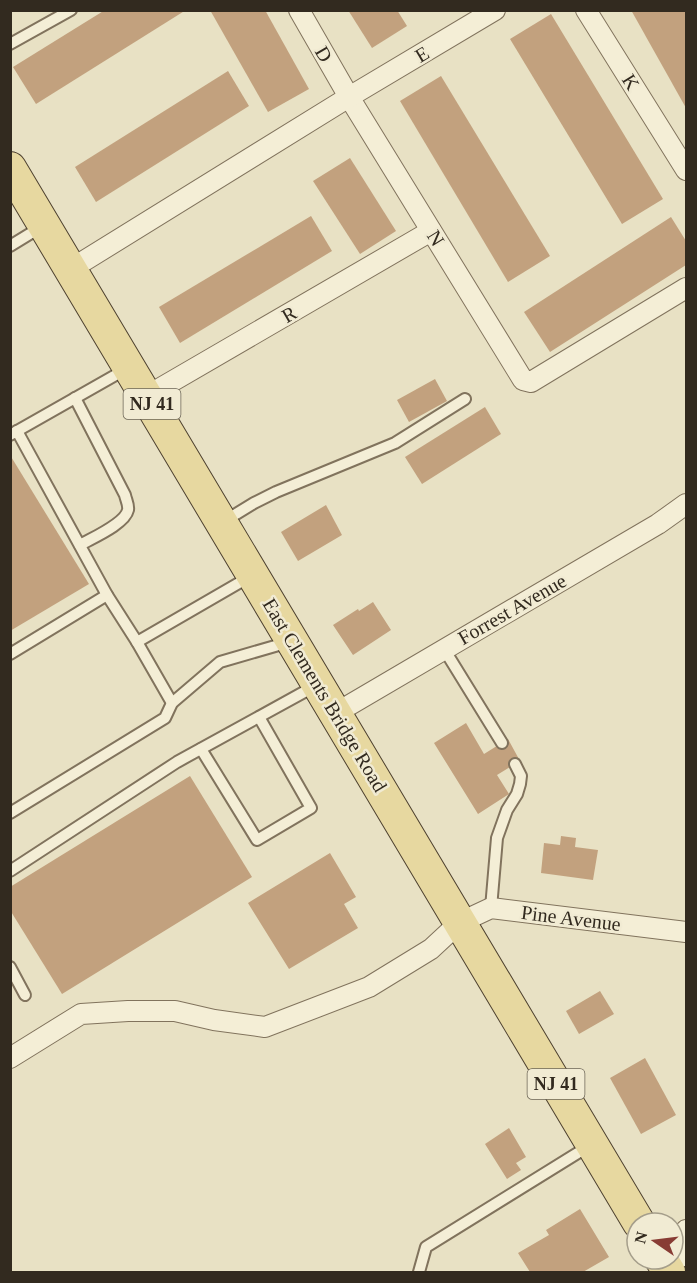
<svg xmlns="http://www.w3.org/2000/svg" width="697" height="1283" viewBox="0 0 697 1283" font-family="Georgia,serif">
  <rect width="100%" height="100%" fill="#e8e1c4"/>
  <g fill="#c2a17e">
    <path d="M 105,10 L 186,10 L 36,104 L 13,67 Z"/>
    <path d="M 210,10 L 265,10 L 309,89 L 268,112 Z"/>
    <path d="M 348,10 L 397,10 L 407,26 L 372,48 Z"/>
    <path d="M 631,10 L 684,10 L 686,14 L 686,108 Z"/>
    <path d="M 551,14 L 663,199 L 622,224 L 510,39 Z"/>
    <path d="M 228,71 L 249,106 L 96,202 L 75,167 Z"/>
    <path d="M 441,76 L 550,256 L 508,282 L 400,101 Z"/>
    <path d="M 350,158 L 396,231 L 360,254 L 313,181 Z"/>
    <path d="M 311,216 L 332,251 L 180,343 L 159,307 Z"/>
    <path d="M 671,217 L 686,241 L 686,265 L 550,352 L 524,312 Z"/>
    <path d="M 435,379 L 447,401 L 409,422 L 397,400 Z"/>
    <path d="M 485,407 L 501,434 L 422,484 L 405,457 Z"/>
    <path d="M 10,455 L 89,584 L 10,631 Z"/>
    <path d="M 326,505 L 342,535 L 298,561 L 281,532 Z"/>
    <path d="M 373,602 L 391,630 L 353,655 L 333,625 L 358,609 L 359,611 Z"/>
    <path d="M 466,723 L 484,754 L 508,739 L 520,761 L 497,775 L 509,794 L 478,814 L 434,743 Z"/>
    <path d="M 190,776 L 252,877 L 62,994 L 10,910 L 10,887 Z"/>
    <path d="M 561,836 L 576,838 L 575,847 L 598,850 L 593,880 L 541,873 L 544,843 L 560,845 Z"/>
    <path d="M 330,853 L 356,897 L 344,904 L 358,928 L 289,969 L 248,903 Z"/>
    <path d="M 600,991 L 614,1014 L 579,1034 L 566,1011 Z"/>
    <path d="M 645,1058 L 676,1115 L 641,1134 L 610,1078 Z"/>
    <path d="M 509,1128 L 526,1157 L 516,1163 L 521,1170 L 507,1179 L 485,1144 Z"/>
    <path d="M 580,1209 L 609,1257 L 583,1272 L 530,1272 L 518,1253 L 549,1235 L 546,1230 Z"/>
  </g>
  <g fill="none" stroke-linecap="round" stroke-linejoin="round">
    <defs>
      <g id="service">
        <path d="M 10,44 L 71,10"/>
        <path d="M 10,246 L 41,227"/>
        <path d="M 75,398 L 125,495 C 126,500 129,505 128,510 C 125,524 92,538 80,545"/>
        <path d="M 17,431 L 107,595 L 137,642 L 251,576"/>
        <path d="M 10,435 L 128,368"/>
        <path d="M 223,522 L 254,503 L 276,492 L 395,443 L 465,399"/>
        <path d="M 137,642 L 172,703"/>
        <path d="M 444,649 L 502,743"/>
        <path d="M 10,654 L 107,595"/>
        <path d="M 201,749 L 257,840 L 311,808 L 259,717"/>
        <path d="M 10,813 L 165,718 L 172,703 L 220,662 L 289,642"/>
        <path d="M 10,871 L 177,762 L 315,686"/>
        <path d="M 491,908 L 497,838 L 507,810 L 517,794 L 520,784 L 521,776 L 515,764"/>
        <path d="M 10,967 L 25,995"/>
        <path d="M 419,1272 L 426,1247 L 589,1146"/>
      </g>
      <g id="minor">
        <path d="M 299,10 L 349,97 L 523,380 L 531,382 L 686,288"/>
        <path d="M 586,10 L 686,170"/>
        <path d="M 71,269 L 349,97 L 495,10"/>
        <path d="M 147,396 L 431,231"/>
        <path d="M 336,713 L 658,524 L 686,504"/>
        <path d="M 10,1058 L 81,1014 L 128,1011 L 175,1011 L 214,1020 L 265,1027 L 369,987 L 431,949 L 459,923 L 491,908 L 686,932"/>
        <path d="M 673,1246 L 686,1230"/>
      </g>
      <path id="tertiary" d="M 673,1256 L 686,1252"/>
      <g id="primary">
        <path d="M 10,168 L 639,1223"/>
        <path d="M 661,1259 L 669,1272"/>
      </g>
    </defs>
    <use href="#service" stroke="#81735d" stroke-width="14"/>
    <use href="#minor" stroke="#81735d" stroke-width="22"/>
    <use href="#tertiary" stroke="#81735d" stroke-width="28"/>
    <use href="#primary" stroke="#4f4230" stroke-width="34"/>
    <use href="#service" stroke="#f4eed6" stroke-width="10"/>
    <use href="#minor" stroke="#f4eed6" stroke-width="20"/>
    <use href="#tertiary" stroke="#f4eed6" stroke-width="26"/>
    <use href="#primary" stroke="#e7d8a0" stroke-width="32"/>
  </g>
  <g text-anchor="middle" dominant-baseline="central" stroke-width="5" stroke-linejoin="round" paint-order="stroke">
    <g fill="#f1ebd3" stroke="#6b6455" stroke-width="1.5">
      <rect x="123.5" y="389" width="57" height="30" rx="4.5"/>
      <rect x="527.5" y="1069" width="57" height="30" rx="4.5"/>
    </g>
    <g font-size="18" font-weight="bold" fill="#322a1f">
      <text x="152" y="404">NJ 41</text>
      <text x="556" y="1084">NJ 41</text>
    </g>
    <g font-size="20" fill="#322a1f" stroke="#f1ebd3">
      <text transform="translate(324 54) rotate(60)">D</text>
      <text transform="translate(422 54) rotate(-31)">E</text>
      <text transform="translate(631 82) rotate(58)">K</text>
      <text transform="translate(436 238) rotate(58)">N</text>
      <text transform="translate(289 314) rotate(-30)">R</text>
      <text transform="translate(512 609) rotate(-30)">Forrest Avenue</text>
      <text transform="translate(325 695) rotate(59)">East Clements Bridge Road</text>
      <text transform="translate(571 918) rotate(7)">Pine Avenue</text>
    </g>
  </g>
  <rect width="697" height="1283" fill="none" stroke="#322a1f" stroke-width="24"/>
  <g transform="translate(655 1241) rotate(284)"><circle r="28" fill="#f1ebd3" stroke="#a59e8b" stroke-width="1.5"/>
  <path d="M0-4.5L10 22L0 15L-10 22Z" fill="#883c34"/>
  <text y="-9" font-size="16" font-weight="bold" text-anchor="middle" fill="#322a1f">N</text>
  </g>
</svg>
